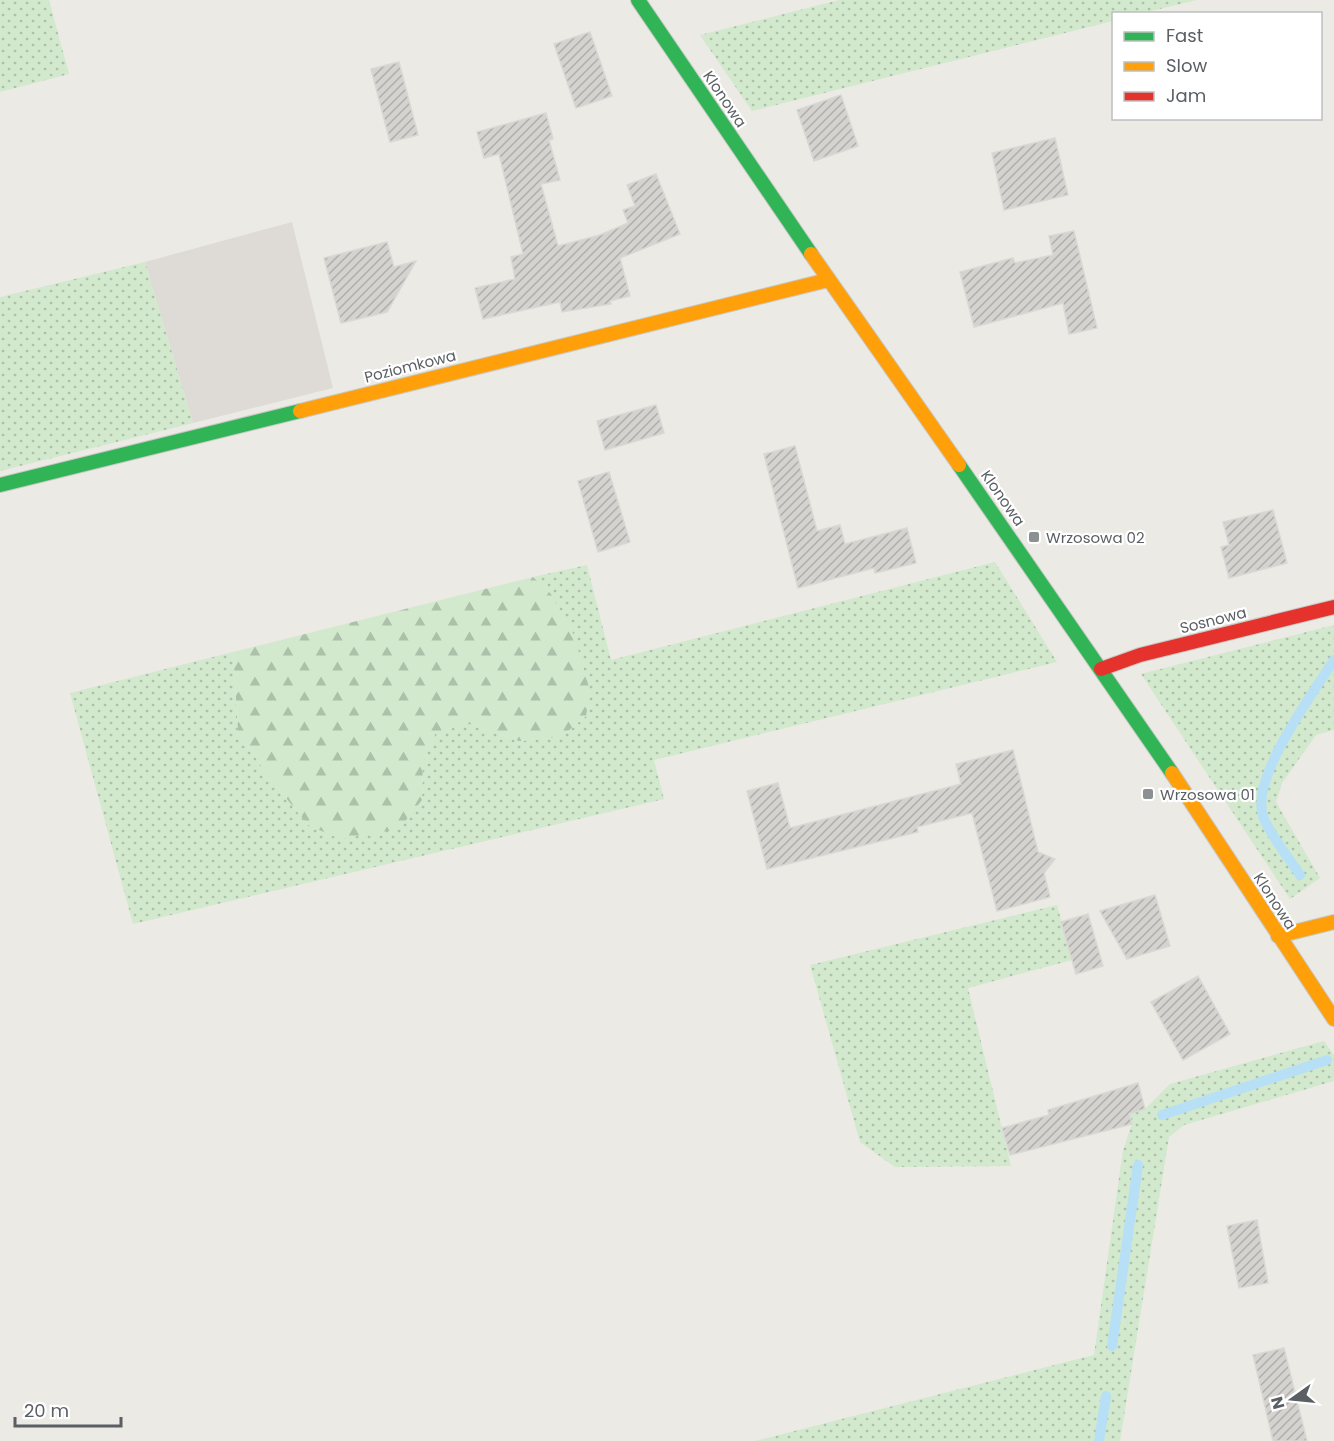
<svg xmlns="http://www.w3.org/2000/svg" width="1334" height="1441" viewBox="0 0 1334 1441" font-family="Poppins,sans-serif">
  <defs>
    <pattern id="grass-dots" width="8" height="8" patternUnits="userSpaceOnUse" patternTransform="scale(1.5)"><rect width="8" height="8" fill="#d2e9cd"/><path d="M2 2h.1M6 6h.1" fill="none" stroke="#adc0aa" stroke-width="1.8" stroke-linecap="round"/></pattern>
    <pattern id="forest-firs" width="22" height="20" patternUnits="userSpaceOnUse" patternTransform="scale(1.5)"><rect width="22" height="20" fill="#d2e9cd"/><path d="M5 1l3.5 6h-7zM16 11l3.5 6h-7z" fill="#adc0aa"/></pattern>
    <pattern id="building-hatch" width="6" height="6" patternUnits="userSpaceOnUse" patternTransform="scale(1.5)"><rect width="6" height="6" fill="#d4d3cf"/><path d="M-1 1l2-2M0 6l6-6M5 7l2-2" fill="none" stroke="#afaeac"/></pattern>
  </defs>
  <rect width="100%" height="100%" fill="#ebeae4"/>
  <path fill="#dedbd7" d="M 292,222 L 333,388 L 193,423 L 145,262 Z"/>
  <g fill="url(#grass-dots)">
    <path d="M 0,0 L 49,0 L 69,74 L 0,92 Z"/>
    <path d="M 839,0 L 1197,0 L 1143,13 L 1114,14 L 1113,21 L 752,111 L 700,35 Z"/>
    <path d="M 145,262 L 193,423 L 0,471 L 0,297 Z"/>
    <path d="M 995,562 L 1057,662 L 654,760 L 664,799 L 133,924 L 70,693 L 233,652 L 238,732 L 269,777 L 308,825 L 422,800 L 423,762 L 436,732 L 470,724 L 519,741 L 561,737 L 586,716 L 551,594 L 533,577 L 587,565 L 611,660 Z"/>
    <path d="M 1334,625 L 1334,730 L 1316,735 L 1282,783 L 1276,802 L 1320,878 L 1290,899 L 1141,674 Z"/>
    <path d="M 1057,905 L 1072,960 L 968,988 L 1011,1166 L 895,1167 L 860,1142 L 810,965 Z"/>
    <path d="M 1324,1041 L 1334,1055 L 1334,1081 L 1184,1125 L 1169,1137 L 1120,1441 L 755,1441 L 1094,1355 L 1123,1150 L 1132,1124 L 1129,1114 L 1145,1109 L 1170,1084 Z"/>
  </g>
  <path fill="url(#forest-firs)" d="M 533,577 L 551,594 L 574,635 L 590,691 L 586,716 L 561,737 L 519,741 L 470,724 L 436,732 L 423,762 L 422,800 L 399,829 L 340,839 L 308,825 L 269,777 L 238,732 L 233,652 Z"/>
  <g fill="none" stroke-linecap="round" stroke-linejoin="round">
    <g stroke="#b7e0f7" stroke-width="10">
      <path d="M 1300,875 C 1289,858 1269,834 1263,816 C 1250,778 1313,693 1334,660"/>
      <path d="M 1162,1115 L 1327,1060"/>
      <path d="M 1112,1346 L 1138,1165"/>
      <path d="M 1099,1441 L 1106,1396"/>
    </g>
  </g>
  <g fill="url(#building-hatch)" stroke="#dad8d4" stroke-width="1.5">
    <path d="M 590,32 L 612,96 L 576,108 L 554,44 Z"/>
    <path d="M 399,62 L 418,135 L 390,142 L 371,69 Z"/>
    <path d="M 841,95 L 858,146 L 814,161 L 797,110 Z"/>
    <path d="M 546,113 L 553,139 L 549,140 L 560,180 L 541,184 L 558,246 L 600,235 L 628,223 L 623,210 L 635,206 L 627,185 L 656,174 L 680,234 L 620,258 L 630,296 L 610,301 L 611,304 L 562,312 L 560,302 L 483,319 L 475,288 L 515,279 L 511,257 L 523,254 L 499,154 L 484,158 L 477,132 Z"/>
    <path d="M 1055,138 L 1068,195 L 1004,210 L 992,153 Z"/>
    <path d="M 1074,231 L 1097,328 L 1069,334 L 1063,303 L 974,327 L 960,272 L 1013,258 L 1015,263 L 1053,255 L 1049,236 Z"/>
    <path d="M 387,242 L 394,267 L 416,261 L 387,312 L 341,323 L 324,258 Z"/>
    <path d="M 656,405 L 664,433 L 605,450 L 597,421 Z"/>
    <path d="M 795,446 L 817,531 L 840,525 L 845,544 L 907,528 L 916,563 L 875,573 L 874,568 L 798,588 L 764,454 Z"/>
    <path d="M 609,472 L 630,542 L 598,552 L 578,481 Z"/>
    <path d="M 1273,510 L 1287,563 L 1229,578 L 1221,547 L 1229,545 L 1223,522 Z"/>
    <path d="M 1013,750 L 1038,852 L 1055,859 L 1044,873 L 1050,897 L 997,911 L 972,813 L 917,827 L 918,832 L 767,869 L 747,791 L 778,783 L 790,828 L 961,784 L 956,764 Z"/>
    <path d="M 1155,895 L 1170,946 L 1127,959 L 1100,911 Z"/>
    <path d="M 1088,914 L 1103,966 L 1076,974 L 1061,922 Z"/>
    <path d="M 1198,976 L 1230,1034 L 1183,1060 L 1151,1002 Z"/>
    <path d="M 1138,1083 L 1145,1109 L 1129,1114 L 1132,1124 L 1010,1155 L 1002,1128 L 1049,1115 L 1048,1110 Z"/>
    <path d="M 1257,1220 L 1268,1283 L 1239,1288 L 1227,1226 Z"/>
    <path d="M 1284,1348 L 1307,1441 L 1273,1441 L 1253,1355 Z"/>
  </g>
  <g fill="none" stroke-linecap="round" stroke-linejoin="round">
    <defs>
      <g id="fast">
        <path d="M 638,0 L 811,254"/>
        <path d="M 959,465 L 1172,773"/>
        <path d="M 0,485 L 300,411"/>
      </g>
      <g id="slow">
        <path d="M 811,254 L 959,465"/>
        <path d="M 300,411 L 828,280"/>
        <path d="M 1172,773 L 1334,1019"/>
        <path d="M 1278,936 L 1334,922"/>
      </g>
      <path id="jam" d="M 1101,669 L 1140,655 L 1334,607"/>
    </defs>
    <use href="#fast" stroke="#c7c8c6" stroke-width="16"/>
    <use href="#slow" stroke="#c7c8c6" stroke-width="16"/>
    <use href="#jam" stroke="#c7c8c6" stroke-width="16"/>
    <use href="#fast" stroke="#30b455" stroke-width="14"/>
    <use href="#slow" stroke="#ff9f0a" stroke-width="14"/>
    <use href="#jam" stroke="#e5322d" stroke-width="14"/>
  </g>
  <g fill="#8d9091" stroke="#fff" stroke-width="2">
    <rect x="1028" y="531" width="12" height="12" rx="3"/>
    <rect x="1142" y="788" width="12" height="12" rx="3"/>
  </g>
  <g text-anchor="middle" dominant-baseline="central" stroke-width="4.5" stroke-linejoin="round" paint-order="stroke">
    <g font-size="15" fill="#5a5f64" stroke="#fff">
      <text transform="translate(725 99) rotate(56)">Klonowa</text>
      <text transform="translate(410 366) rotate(-14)">Poziomkowa</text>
      <text transform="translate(1003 498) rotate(55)">Klonowa</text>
      <text transform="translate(1213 620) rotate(-14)">Sosnowa</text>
      <text transform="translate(1275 901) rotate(57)">Klonowa</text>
    </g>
    <g font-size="15" fill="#5a5f64" stroke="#fff" text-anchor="start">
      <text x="1046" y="537">Wrzosowa 02</text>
      <text x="1160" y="794">Wrzosowa 01</text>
    </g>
  </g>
  <rect x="1112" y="12" width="210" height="108" fill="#ffffff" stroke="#bdbfc1" stroke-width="1.5"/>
  <rect x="1124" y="32" width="30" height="9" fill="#30b455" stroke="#bdbfc1" stroke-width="1.5"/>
  <text x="1166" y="42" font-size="18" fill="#5a5f64">Fast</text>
  <rect x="1124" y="62" width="30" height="9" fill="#ff9f0a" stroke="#bdbfc1" stroke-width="1.5"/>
  <text x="1166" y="72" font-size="18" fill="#5a5f64">Slow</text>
  <rect x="1124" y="92" width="30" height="9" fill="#e5322d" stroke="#bdbfc1" stroke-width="1.5"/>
  <text x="1166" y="102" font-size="18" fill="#5a5f64">Jam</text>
  <g transform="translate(1292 1399) rotate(255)" stroke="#ffffff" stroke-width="4.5" paint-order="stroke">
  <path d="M0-4.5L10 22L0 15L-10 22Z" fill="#5a5f64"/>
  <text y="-9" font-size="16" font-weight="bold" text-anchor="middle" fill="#5a5f64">N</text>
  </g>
  <path d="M15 1417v9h106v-9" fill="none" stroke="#5a5f64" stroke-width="3"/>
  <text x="24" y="1417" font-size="18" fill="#5a5f64" stroke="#ffffff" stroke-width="4.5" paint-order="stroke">20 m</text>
</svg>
